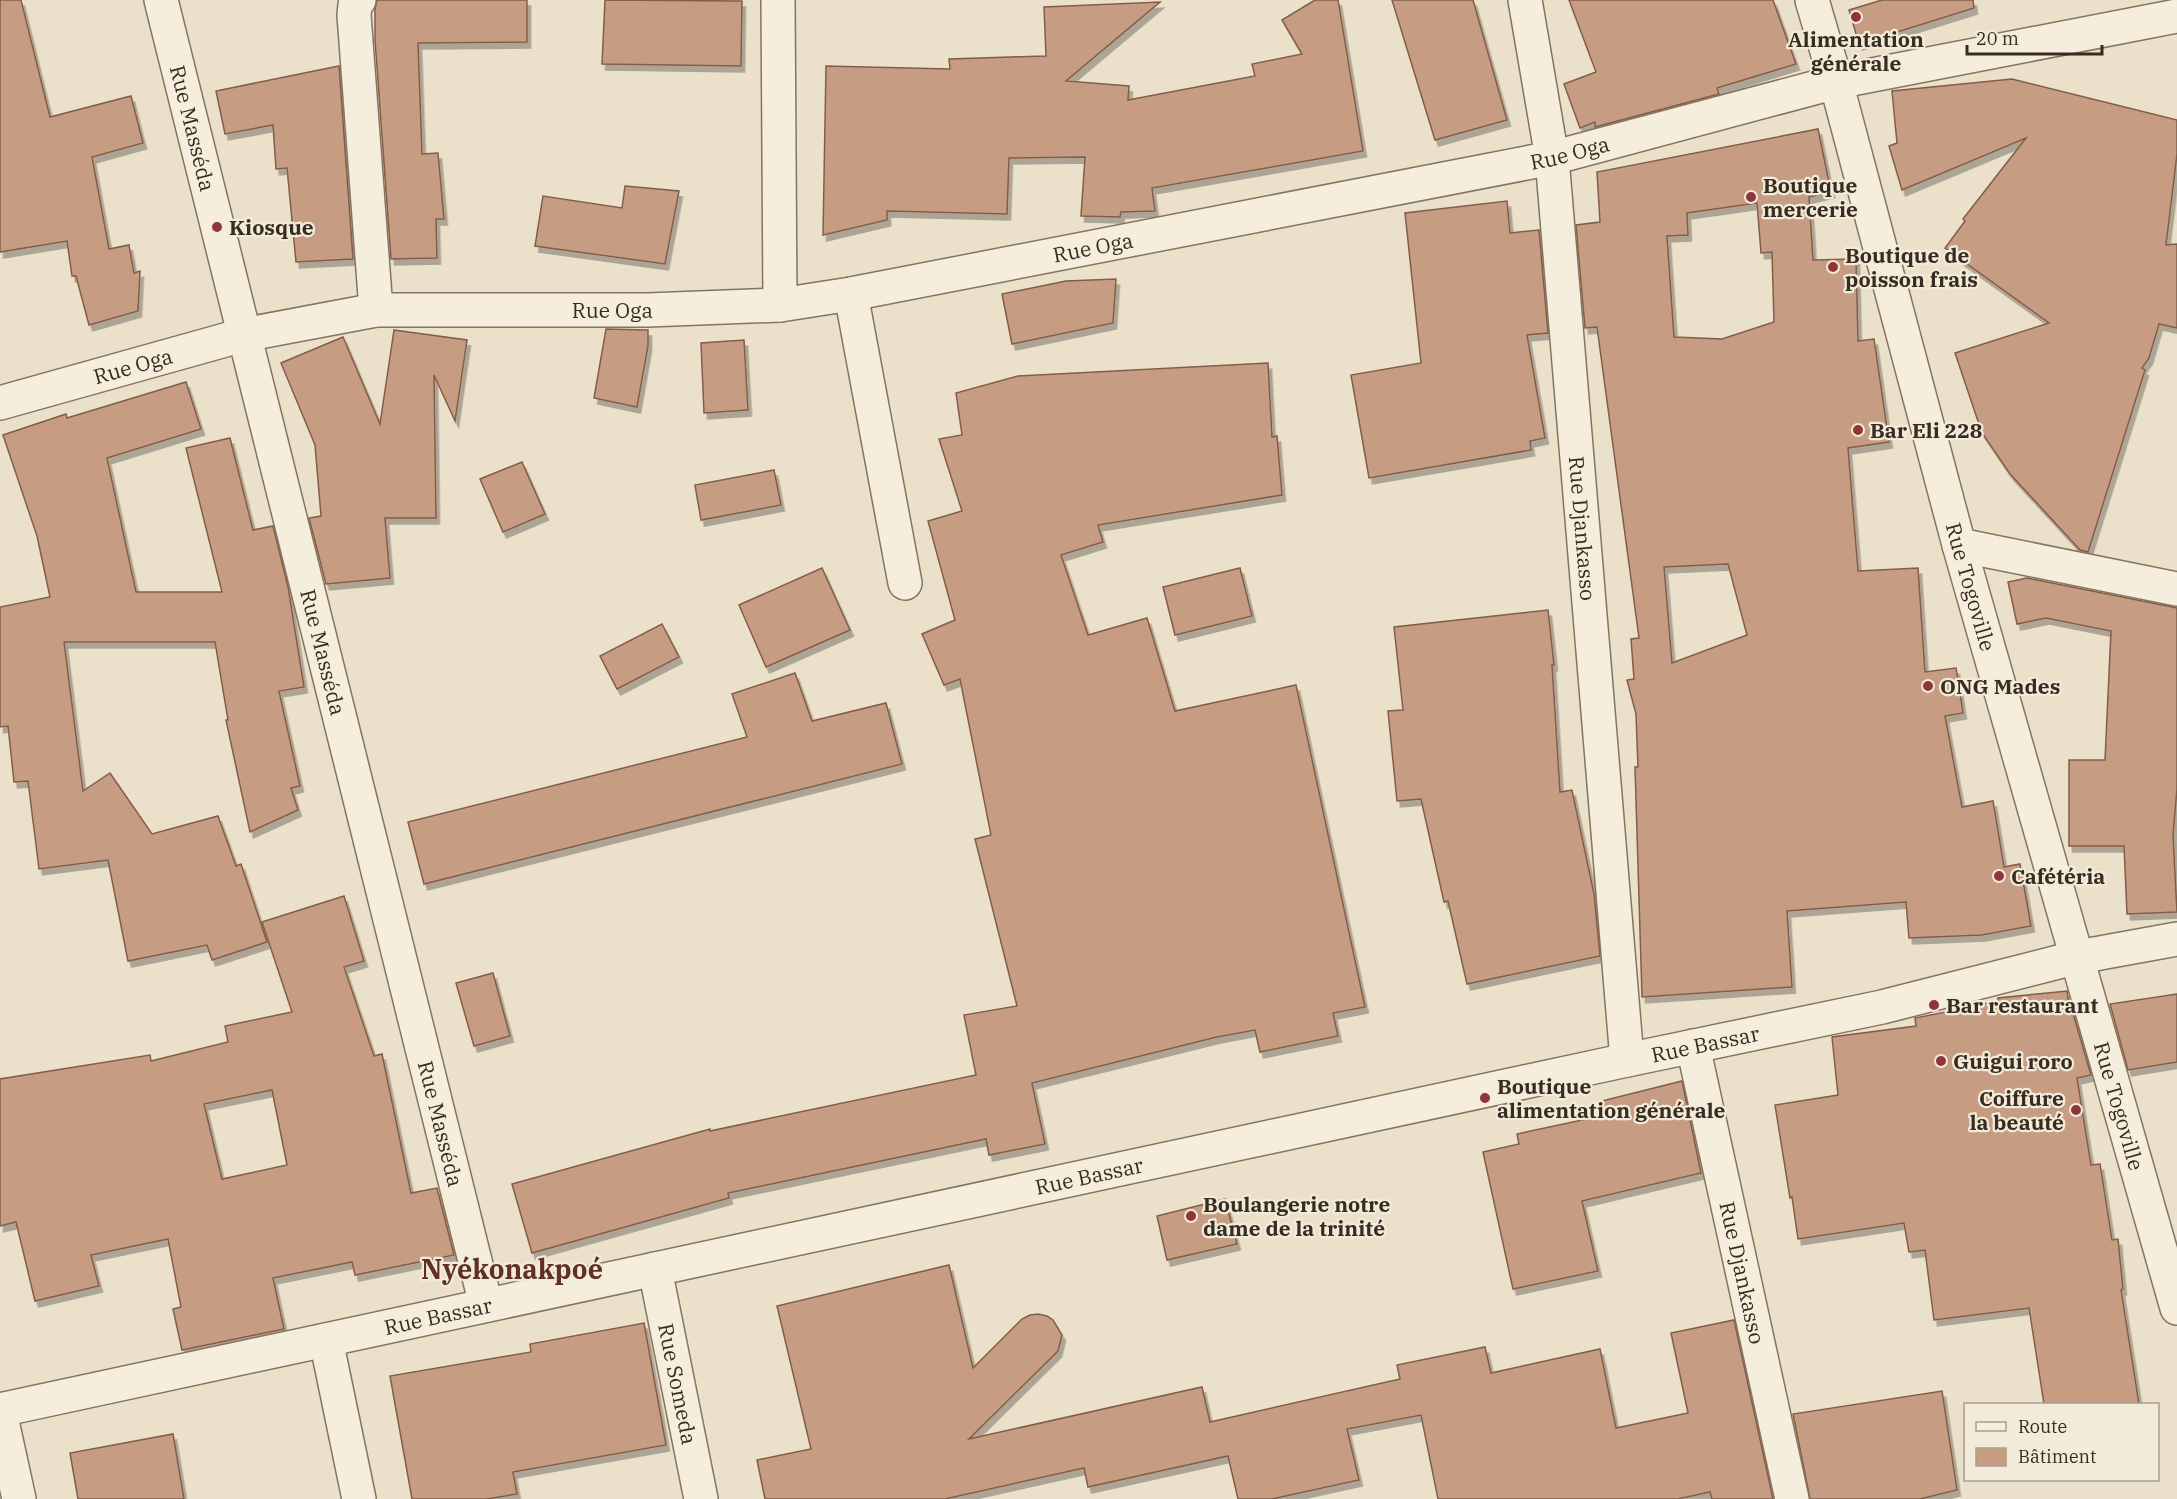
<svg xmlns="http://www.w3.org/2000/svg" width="2177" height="1499" viewBox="0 0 2177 1499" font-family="'IBM Plex Serif',serif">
  <defs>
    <filter id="shadow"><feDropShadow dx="3.5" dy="6" stdDeviation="0" flood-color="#0004"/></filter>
  </defs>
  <rect width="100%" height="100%" fill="#ebe0ca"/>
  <g fill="#c69d83" stroke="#835d48" stroke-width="1.5" fill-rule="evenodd" filter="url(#shadow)">
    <path d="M 0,0 L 21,0 L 50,117 L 131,96 L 143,143 L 92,157 L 109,249 L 129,245 L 134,273 L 140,271 L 138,311 L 89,325 L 76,276 L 72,276 L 67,241 L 0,252 Z"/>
    <path d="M 377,0 L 527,0 L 527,42 L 418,43 L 422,154 L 438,153 L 444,219 L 436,219 L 437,258 L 391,259 L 375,40 L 375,9 Z"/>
    <path d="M 605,0 L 742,1 L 741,66 L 602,64 Z"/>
    <path d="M 1315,0 L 1338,0 L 1363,151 L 1152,188 L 1155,211 L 1121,212 L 1120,217 L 1081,216 L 1085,157 L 1009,158 L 1007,214 L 887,211 L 887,220 L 823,235 L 826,66 L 950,69 L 949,59 L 1046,56 L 1044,7 L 1160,2 L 1066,81 L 1129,86 L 1128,100 L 1255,76 L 1252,64 L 1302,54 L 1282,20 Z"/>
    <path d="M 1392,0 L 1473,0 L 1507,120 L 1435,140 Z"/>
    <path d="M 1569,0 L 1773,0 L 1796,64 L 1717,88 L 1719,94 L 1595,127 L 1595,122 L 1580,128 L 1564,84 L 1596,72 Z"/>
    <path d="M 1882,0 L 1973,0 L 1974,8 L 1859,44 L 1849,10 Z"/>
    <path d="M 339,66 L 353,259 L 296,262 L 287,168 L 276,169 L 273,125 L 225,134 L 216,91 Z"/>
    <path d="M 2012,79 L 2177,120 L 2177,154 L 2166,245 L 2177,244 L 2177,328 L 2159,324 L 2149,358 L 2142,368 L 2145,370 L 2088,552 L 2080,550 L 2010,474 L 1982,433 L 1955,353 L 2049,323 L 1945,248 L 1965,221 L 1963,219 L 2026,138 L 1902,190 L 1889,146 L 1897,143 L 1892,91 Z"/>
    <path d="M 1818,129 L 1831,192 L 1809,197 L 1813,260 L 1856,259 L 1858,341 L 1874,339 L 1889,442 L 1848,448 L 1858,571 L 1918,568 L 1925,672 L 1956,668 L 1963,713 L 1945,716 L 1962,807 L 1993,801 L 2004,867 L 2020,864 L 2031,926 L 1982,935 L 1909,938 L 1906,902 L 1787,911 L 1792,987 L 1642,997 L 1635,767 L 1638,767 L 1636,714 L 1627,680 L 1634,679 L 1631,639 L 1639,638 L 1597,327 L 1585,328 L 1576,225 L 1600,222 L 1597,172 ZM 1757,203 L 1761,253 L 1772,252 L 1774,322 L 1722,339 L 1674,337 L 1667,236 L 1688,235 L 1687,213 ZM 1728,564 L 1747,635 L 1672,663 L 1664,567 Z"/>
    <path d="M 625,186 L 679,191 L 665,264 L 535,246 L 543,196 L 622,208 Z"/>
    <path d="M 1507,201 L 1510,233 L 1539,230 L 1548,333 L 1527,335 L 1545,438 L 1530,441 L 1531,450 L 1369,478 L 1351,375 L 1421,363 L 1405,213 Z"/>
    <path d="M 1116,279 L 1113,323 L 1012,344 L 1002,294 L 1066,281 Z"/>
    <path d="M 606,329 L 648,330 L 648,346 L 637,407 L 594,398 Z"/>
    <path d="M 394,330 L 467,340 L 455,421 L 434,375 L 436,518 L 385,518 L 390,578 L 326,584 L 309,518 L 321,516 L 315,445 L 281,363 L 343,337 L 380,424 Z"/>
    <path d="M 744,340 L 748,410 L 704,413 L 701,343 Z"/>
    <path d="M 1268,363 L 1272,437 L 1277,436 L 1282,495 L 1098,525 L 1103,542 L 1061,555 L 1088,635 L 1147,618 L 1175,711 L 1296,685 L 1365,1007 L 1333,1013 L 1338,1036 L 1260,1052 L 1255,1030 L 1217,1037 L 1032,1083 L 1045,1144 L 989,1155 L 986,1139 L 728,1193 L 729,1198 L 532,1253 L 512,1184 L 710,1129 L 710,1131 L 976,1075 L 964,1015 L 1017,1006 L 975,839 L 991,835 L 960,679 L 944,685 L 922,634 L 955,620 L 928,521 L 962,511 L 939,439 L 962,435 L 956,393 L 1018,376 Z"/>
    <path d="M 186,382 L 201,429 L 107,458 L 136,592 L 222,592 L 186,448 L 230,438 L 253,530 L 273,526 L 288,587 L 304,687 L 279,691 L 300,786 L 291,788 L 298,810 L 250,832 L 226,720 L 228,720 L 215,642 L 64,642 L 83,791 L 110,773 L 152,834 L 218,816 L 236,866 L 241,864 L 267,942 L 212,960 L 207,945 L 128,961 L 108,860 L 39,869 L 28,781 L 14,782 L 8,726 L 0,727 L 0,607 L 50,597 L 37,536 L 3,435 L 66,414 L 67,418 Z"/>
    <path d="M 522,462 L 545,514 L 503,532 L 480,479 Z"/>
    <path d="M 774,470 L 781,505 L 701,520 L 695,485 Z"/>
    <path d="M 822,568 L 850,630 L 766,667 L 739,605 Z"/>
    <path d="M 1240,568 L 1252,616 L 1175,635 L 1163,587 Z"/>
    <path d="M 2027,578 L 2177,608 L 2177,789 L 2173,835 L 2177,912 L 2127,914 L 2124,846 L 2069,846 L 2069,760 L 2105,760 L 2111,631 L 2046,618 L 2017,624 L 2008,582 Z"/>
    <path d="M 1548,610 L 1554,665 L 1552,665 L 1560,792 L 1572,790 L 1594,894 L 1600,956 L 1467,984 L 1448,901 L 1444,902 L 1421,799 L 1397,801 L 1388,711 L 1403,710 L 1394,627 Z"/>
    <path d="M 662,624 L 679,657 L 617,689 L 600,656 Z"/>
    <path d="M 795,673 L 812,721 L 886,703 L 902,764 L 424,884 L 408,822 L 747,737 L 732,694 Z"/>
    <path d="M 344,896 L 364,961 L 344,967 L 374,1056 L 382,1054 L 411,1193 L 437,1188 L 454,1255 L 355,1275 L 352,1262 L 273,1278 L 284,1329 L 182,1350 L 173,1309 L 181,1307 L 168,1239 L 91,1255 L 99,1286 L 35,1301 L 16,1222 L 0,1226 L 0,1079 L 150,1055 L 151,1061 L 228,1042 L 225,1026 L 292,1012 L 262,922 ZM 272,1090 L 287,1165 L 222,1179 L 204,1104 Z"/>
    <path d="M 493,973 L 510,1036 L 474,1046 L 456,983 Z"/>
    <path d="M 2067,991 L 2070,1010 L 2072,1010 L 2091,1075 L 2077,1078 L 2091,1165 L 2100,1164 L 2112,1240 L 2118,1239 L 2123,1289 L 2121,1290 L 2139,1404 L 2044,1404 L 2029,1308 L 1934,1320 L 1925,1250 L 1909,1252 L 1904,1223 L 1798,1239 L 1792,1197 L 1790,1198 L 1775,1105 L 1838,1095 L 1832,1037 L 1916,1026 L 1915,1018 L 1956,1010 L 1956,1008 L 1961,1006 L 1998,1002 L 1998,998 Z"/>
    <path d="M 2177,994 L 2177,1062 L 2128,1070 L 2110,1004 Z"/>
    <path d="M 1682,1081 L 1701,1173 L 1582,1201 L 1598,1271 L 1513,1289 L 1483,1152 L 1519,1144 L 1517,1134 L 1601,1116 L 1598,1102 Z"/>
    <path d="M 1225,1199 L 1237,1244 L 1167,1260 L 1157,1216 Z"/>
    <path d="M 949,1265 L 973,1368 L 1022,1319 L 1030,1315 L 1038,1314 L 1047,1316 L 1053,1320 L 1062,1335 L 1058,1351 L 969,1439 L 1202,1387 L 1210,1422 L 1400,1379 L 1397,1365 L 1485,1347 L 1491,1373 L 1600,1349 L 1616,1428 L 1688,1413 L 1671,1333 L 1734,1320 L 1773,1499 L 1712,1499 L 1710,1492 L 1678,1499 L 1438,1499 L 1421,1415 L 1347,1429 L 1359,1480 L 1272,1499 L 1238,1499 L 1228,1456 L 1088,1487 L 1084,1468 L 945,1499 L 765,1499 L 757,1460 L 811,1449 L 777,1306 Z"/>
    <path d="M 644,1323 L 666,1445 L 513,1472 L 517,1494 L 487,1499 L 412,1499 L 390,1376 L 531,1352 L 530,1344 Z"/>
    <path d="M 1942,1391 L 1957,1490 L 1920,1499 L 1810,1499 L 1793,1414 Z"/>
    <path d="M 173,1434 L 184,1499 L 78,1499 L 70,1453 Z"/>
  </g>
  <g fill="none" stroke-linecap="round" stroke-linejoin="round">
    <defs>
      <g id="minor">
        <path id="s1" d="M 161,0 L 486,1305"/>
        <path d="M 359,0 L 355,5 L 354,15 L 376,310"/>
        <path d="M 778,0 L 780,305"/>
        <path id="s2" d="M 1525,0 L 1552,158 L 1627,1060"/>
        <path id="s3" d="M 1812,0 L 1836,82 L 1959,545 L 2177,1308"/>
        <path d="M 851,294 L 905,583"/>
        <path id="s4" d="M 0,403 L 243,335 L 376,310 L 648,310 L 780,305 L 851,294 L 1552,158 L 1836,82 L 2177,16"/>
        <path d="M 1959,545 L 2177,589"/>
        <path id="s5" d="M 1693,1046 L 1792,1499"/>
        <path id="s6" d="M 655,1269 L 701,1499"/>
        <path d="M 326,1340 L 359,1499"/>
        <path id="s7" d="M 0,1410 L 1627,1060 L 1882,1007 L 2078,957 L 2177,939"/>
      </g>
      <path id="tertiary" d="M 0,1412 L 19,1499"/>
    </defs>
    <use href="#minor" stroke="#867360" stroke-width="36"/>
    <use href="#tertiary" stroke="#867360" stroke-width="36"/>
    <use href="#minor" stroke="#f6eedd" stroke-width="33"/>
    <use href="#tertiary" stroke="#f6eedd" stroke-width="33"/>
  </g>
  <g fill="#903539" stroke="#f3ebd9" stroke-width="2">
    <circle cx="1856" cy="17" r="6"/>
    <circle cx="1751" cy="197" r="6"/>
    <circle cx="217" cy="227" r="6"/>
    <circle cx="1833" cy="267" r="6"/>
    <circle cx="1858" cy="430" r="6"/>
    <circle cx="1928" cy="686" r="6"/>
    <circle cx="1999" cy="876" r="6"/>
    <circle cx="1934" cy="1005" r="6"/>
    <circle cx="1941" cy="1061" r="6"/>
    <circle cx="1485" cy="1098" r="6"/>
    <circle cx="2076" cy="1110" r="6"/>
    <circle cx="1191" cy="1216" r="6"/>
  </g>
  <g text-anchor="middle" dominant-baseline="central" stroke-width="4.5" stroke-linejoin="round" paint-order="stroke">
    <g font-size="21" font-weight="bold" fill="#382c22" stroke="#f3ebd9" text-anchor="start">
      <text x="1856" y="39" text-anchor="middle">Alimentation<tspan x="1856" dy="24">générale</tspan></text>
      <text x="1763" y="185">Boutique<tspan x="1763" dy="24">mercerie</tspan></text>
      <text x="229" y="227">Kiosque</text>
      <text x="1845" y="255">Boutique de<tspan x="1845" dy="24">poisson frais</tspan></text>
      <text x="1870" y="430">Bar Eli 228</text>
      <text x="1940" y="686">ONG Mades</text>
      <text x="2011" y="876">Cafétéria</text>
      <text x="1946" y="1005">Bar restaurant</text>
      <text x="1953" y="1061">Guigui roro</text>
      <text x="1497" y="1086">Boutique<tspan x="1497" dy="24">alimentation générale</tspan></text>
      <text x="2064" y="1098" text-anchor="end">Coiffure<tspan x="2064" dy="24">la beauté</tspan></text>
      <text x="1203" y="1204">Boulangerie notre<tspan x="1203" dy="24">dame de la trinité</tspan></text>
    </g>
    <g font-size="21" fill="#382c22" stroke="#f3ebd9">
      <text stroke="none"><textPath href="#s1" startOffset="132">Rue Masséda</textPath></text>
      <text stroke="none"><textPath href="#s4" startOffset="1596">Rue Oga</textPath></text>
      <text stroke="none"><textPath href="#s4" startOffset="1110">Rue Oga</textPath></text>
      <text stroke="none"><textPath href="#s4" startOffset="624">Rue Oga</textPath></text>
      <text stroke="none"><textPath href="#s4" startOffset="138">Rue Oga</textPath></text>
      <text stroke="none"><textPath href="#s2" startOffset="532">Rue Djankasso</textPath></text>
      <text stroke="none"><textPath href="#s3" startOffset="608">Rue Togoville</textPath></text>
      <text stroke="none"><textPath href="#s1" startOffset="672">Rue Masséda</textPath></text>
      <text stroke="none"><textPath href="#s7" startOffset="1744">Rue Bassar</textPath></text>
      <text stroke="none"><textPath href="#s3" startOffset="1148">Rue Togoville</textPath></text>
      <text stroke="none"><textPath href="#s1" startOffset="1158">Rue Masséda</textPath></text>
      <text stroke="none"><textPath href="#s7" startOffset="1114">Rue Bassar</textPath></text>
      <text stroke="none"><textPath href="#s5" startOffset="232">Rue Djankasso</textPath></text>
      <text stroke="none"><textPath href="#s7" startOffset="448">Rue Bassar</textPath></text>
      <text stroke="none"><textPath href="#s6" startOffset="117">Rue Someda</textPath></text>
    </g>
    <g font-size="27" font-weight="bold" fill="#613025" stroke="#f3ebd9">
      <text x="512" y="1268">Nyékonakpoé</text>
    </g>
  </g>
  <rect x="1964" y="1403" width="195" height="78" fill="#f3ebd9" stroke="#a89f90" stroke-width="1.5"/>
  <rect x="1976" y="1422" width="30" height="9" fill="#f6eedd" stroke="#a89f90" stroke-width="1.5"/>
  <text x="2018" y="1433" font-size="18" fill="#382c22">Route</text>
  <rect x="1976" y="1448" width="30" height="18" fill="#c69d83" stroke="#a89f90" stroke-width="1.5"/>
  <text x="2018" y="1463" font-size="18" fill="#382c22">Bâtiment</text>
  <path d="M1967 45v9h135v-9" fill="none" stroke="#382c22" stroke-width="3"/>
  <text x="1976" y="45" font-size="18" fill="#382c22" stroke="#f3ebd9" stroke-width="4.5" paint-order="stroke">20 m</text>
</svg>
